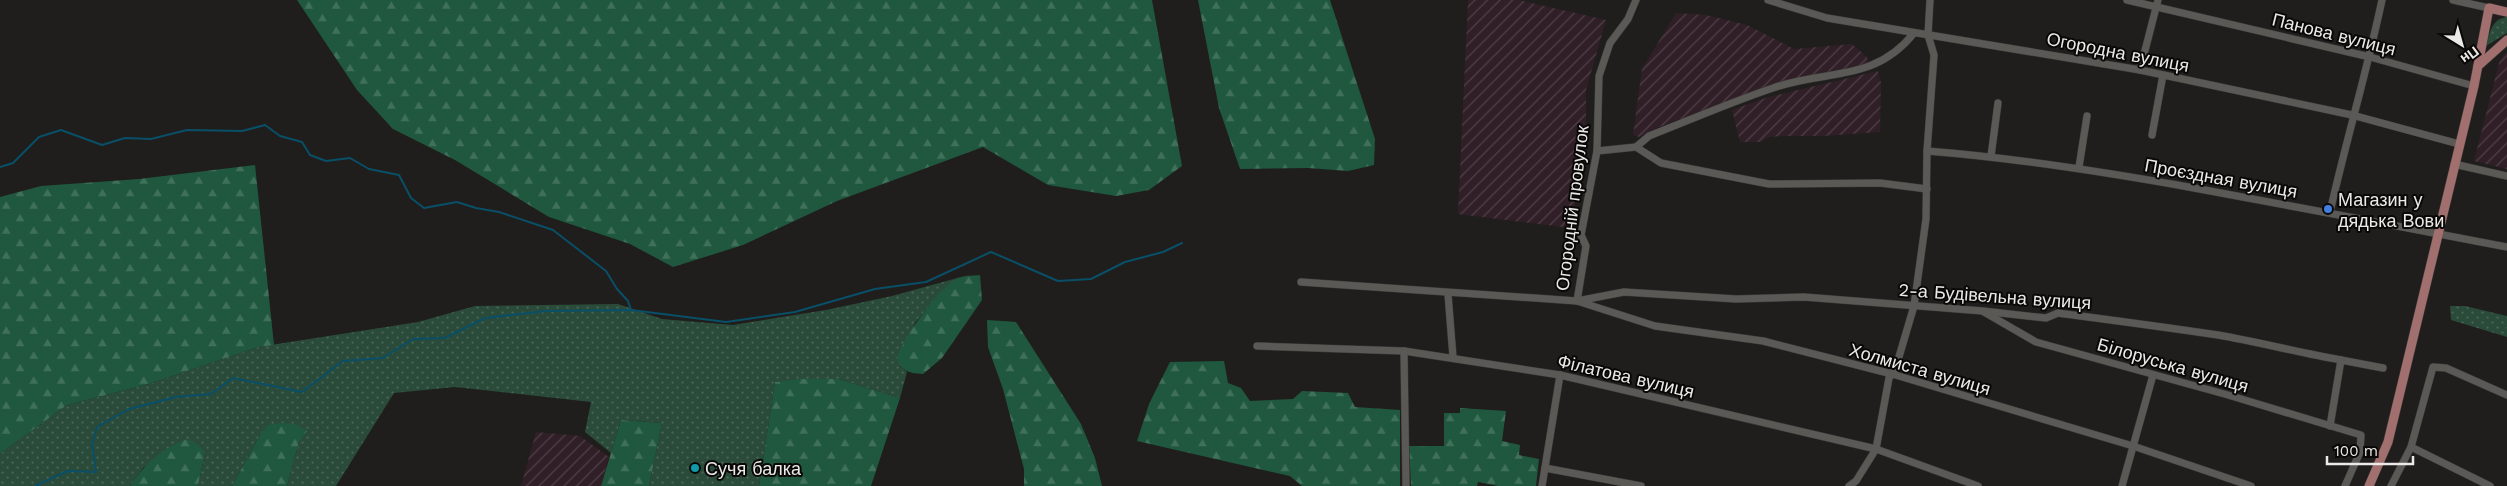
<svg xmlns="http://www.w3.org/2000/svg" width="2507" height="486" viewBox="0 0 2507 486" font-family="'Work Sans',sans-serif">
  <defs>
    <pattern id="industrial-furrows" width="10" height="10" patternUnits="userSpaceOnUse" patternTransform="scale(1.25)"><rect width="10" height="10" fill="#311f28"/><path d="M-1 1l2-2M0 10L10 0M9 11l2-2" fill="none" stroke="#4f4047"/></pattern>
    <pattern id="grass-dots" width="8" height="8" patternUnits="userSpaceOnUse" patternTransform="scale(1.25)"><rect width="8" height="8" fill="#2a4b3a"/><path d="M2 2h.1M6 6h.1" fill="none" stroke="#496556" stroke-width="1.8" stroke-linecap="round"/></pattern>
    <pattern id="forest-firs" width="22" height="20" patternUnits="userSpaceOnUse" patternTransform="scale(1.25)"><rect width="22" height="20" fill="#1f583e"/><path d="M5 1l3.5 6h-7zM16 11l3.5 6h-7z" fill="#40705a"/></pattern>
  </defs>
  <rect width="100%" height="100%" fill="#1f1e1c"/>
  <g fill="url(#industrial-furrows)">
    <path d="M 1468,0 L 1519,0 L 1606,20 L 1586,90 L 1586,130 L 1571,228 L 1458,214 Z"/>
    <path d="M 1676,13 L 1706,15 L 1747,25 L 1794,49 L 1852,44 L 1867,57 L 1869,63 L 1769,86 L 1659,127 L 1639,137 L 1633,135 L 1642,69 Z"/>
    <path d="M 2507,52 L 2507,169 L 2474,161 L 2499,63 L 2504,54 Z"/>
    <path d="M 1878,71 L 1881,83 L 1880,132 L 1824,136 L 1784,136 L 1769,137 L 1760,142 L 1740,142 L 1732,110 L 1768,97 Z"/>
    <path d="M 536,432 L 580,436 L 609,457 L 601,486 L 521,486 Z"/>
  </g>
  <g fill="url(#grass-dots)">
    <path d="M 2507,17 L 2507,33 L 2486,46 C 2490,33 2491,19 2507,17 Z"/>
    <path d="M 961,277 L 928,307 L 915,323 L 900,366 L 907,372 L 900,398 L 839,379 L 775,382 L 759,486 L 649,486 L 662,423 L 621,420 L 611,453 L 585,432 L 591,402 L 455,387 L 394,393 L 336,486 L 287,486 L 299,442 L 260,435 L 232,486 L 198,486 L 205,453 L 144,467 L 130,486 L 0,486 L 0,454 L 67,405 L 149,384 L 258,347 L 418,322 L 475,306 L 618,304 L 662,319 L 733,325 L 826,310 L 892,296 Z"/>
    <path d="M 2450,306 L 2465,306 L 2507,316 L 2507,337 L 2451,320 Z"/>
  </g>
  <g fill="url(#forest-firs)">
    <path d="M 297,0 L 1152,0 L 1182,166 L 1149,190 L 1116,196 L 1048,185 L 983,147 L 837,201 L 743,245 L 673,267 L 630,244 L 549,217 L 455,160 L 393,129 L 357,90 Z"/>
    <path d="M 1198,0 L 1330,0 L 1375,139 L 1374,165 L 1348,171 L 1308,168 L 1240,169 L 1219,108 Z"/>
    <path d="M 255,165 L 274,345 L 258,347 L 149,384 L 67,405 L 0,454 L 0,197 L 41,186 L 139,179 Z"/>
    <path d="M 980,275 L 982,300 L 942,358 L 923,374 C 908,373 901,371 897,357 C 907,334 937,287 961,277 C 966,275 975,276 980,275 Z"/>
    <path d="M 987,320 L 1016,322 L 1081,424 L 1095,458 L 1102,486 L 1024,486 L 1024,469 L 1003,389 L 988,347 Z"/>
    <path d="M 1224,361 L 1228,383 L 1241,388 L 1250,401 L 1293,399 L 1302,391 L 1348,393 L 1355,407 L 1400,410 L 1400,486 L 1302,486 L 1290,476 L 1137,441 L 1149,404 L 1170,362 Z"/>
    <path d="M 803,379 L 839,379 L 900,398 L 871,486 L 759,486 L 775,382 Z"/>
    <path d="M 1460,408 L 1506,411 L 1502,441 L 1520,445 L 1519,455 L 1539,459 L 1536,486 L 1498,486 L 1478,482 L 1477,486 L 1411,486 L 1409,446 L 1444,446 L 1444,413 L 1460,413 Z"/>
    <path d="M 621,420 L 662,423 L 649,486 L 601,486 Z"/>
    <path d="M 282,423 L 295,424 L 307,431 L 299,442 L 287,486 L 232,486 L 260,435 L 268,425 Z"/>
    <path d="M 187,439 L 199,445 L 205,453 L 198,486 L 130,486 C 145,464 161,449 187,439 Z"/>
  </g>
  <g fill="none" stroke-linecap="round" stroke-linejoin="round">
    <g stroke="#094f67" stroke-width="2">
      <path d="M 0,167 L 13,163 L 39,137 L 61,130 L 102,145 L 125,138 L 151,139 L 187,130 L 242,131 L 265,125 L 280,136 L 302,142 L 310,155 L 326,161 L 350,158 L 369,169 L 399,175 L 411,198 L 424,208 L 457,202 L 476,208 L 499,212 L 553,230 L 606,271 L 617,289 L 628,301 L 631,310"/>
      <path d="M 35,486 L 68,471 L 96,472 L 92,445 L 97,427 L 129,409 L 176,397 L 211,394 L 233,378 L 302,392 L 343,361 L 383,358 L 413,339 L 445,338 L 485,318 L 546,311 L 631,310 L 726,322 L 795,312 L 875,289 L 926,282 L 991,252 L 1058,281 L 1091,279 L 1125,262 L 1163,252 L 1182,243"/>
    </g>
    <defs>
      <g id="minor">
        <path d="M 1768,0 L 1827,18 L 2140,70 L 2352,115 L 2459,144"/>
        <path d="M 2127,0 L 2370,57 L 2474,86"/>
        <path d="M 2453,0 L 2489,8"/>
        <path d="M 2140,70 L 2158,0"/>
        <path d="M 2152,135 L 2163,75"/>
        <path d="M 1636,147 L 1661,163 L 1769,184 L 1880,183 L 1927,189"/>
        <path d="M 1597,151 L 1636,147 L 1649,136 C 1690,120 1731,102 1773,88 C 1826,69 1874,83 1914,33"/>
        <path d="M 1927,151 C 2017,158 2105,172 2194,188 C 2298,207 2403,227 2507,247"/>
        <path d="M 1991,156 L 1998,103"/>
        <path d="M 2454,164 L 2507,176"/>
        <path d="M 2079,167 L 2087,116"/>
        <path d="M 2330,212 C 2346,141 2367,71 2382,0"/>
        <path d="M 1301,282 L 1577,301 L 1624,292 L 1736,299 L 1804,297 L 1983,311 L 2046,318 L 2058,313 C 2111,320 2165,327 2218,335 C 2259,342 2300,353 2341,360 L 2330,426"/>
        <path d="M 1448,294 L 1453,357"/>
        <path d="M 1577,301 L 1655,326 L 1763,341 L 1892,374 L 2133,446 L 2251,486"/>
        <path d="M 1577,301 L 1586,246 L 1581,235 L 1597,151 L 1599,76 L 1610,43 L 1628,19 L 1636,0"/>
        <path d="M 1984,312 L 2036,342 L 2228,395 L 2361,435 L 2360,452 L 2345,486"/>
        <path d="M 1257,346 L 1404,351 L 1560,375 L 1876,449 L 1978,486"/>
        <path d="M 1404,351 L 1406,486"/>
        <path d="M 2341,360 L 2383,368"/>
        <path d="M 2411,447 L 2490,486"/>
        <path d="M 1545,468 L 1641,486"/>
        <path d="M 1542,486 L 1560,375"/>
        <path d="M 1849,486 L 1856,481 L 1876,449 L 1889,378 L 1896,367 L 1914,306 L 1926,219 L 1927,151 L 1934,55 L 1928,35 L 1930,0"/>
        <path d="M 2122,486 L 2153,375"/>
        <path d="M 2391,486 L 2411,447 L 2433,367 L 2446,368 L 2507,395"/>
      </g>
      <g id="major">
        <path d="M 2478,66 L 2507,40"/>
        <path d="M 2369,486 L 2388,442 L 2474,86 L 2489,8 L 2507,12"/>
      </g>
    </defs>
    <use href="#minor" stroke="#3b3a38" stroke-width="8"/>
    <use href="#major" stroke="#3b3a38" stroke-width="10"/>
    <use href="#minor" stroke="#5a5956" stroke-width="7"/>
    <use href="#major" stroke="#a26f6f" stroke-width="9"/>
  </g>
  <circle fill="#3f7fe0" stroke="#090807" stroke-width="2" cx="2328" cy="209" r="5"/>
  <circle fill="#0f9aa8" stroke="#090807" stroke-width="2" cx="695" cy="468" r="5"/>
  <g text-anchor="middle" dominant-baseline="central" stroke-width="4" stroke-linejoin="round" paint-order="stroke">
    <g font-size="18" fill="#ebeae8" stroke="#090807">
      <text transform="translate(2334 34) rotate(14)">Панова вулиця</text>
      <text transform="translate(2118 52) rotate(11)">Огородна вулиця</text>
      <text transform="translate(2221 178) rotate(10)">Проєздная вулиця</text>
      <text transform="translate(1572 208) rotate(-83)">Огородній провулок</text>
      <text transform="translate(1995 296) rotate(4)">2-а Будівельна вулиця</text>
      <text transform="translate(2173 365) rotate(16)">Білоруська вулиця</text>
      <text transform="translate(1920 369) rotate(16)">Холмиста вулиця</text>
      <text transform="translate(1626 376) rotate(13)">Філатова вулиця</text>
    </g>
    <g font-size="18" fill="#ebeae8" stroke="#090807" text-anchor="start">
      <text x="2338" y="199">Магазин у<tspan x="2338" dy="21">дядька Вови</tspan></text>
      <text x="705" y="468">Сучя балка</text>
    </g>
  </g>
  <g transform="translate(2462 45) rotate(143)" stroke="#090807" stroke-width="4" paint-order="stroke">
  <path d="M0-4L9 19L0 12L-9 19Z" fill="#ebeae8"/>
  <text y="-8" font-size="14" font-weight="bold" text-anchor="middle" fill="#ebeae8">Пн</text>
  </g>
  <path d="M2327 456v8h86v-8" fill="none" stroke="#ebeae8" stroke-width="2.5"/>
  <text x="2334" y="456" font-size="15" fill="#ebeae8" stroke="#090807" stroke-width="4" paint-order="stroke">100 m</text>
</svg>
